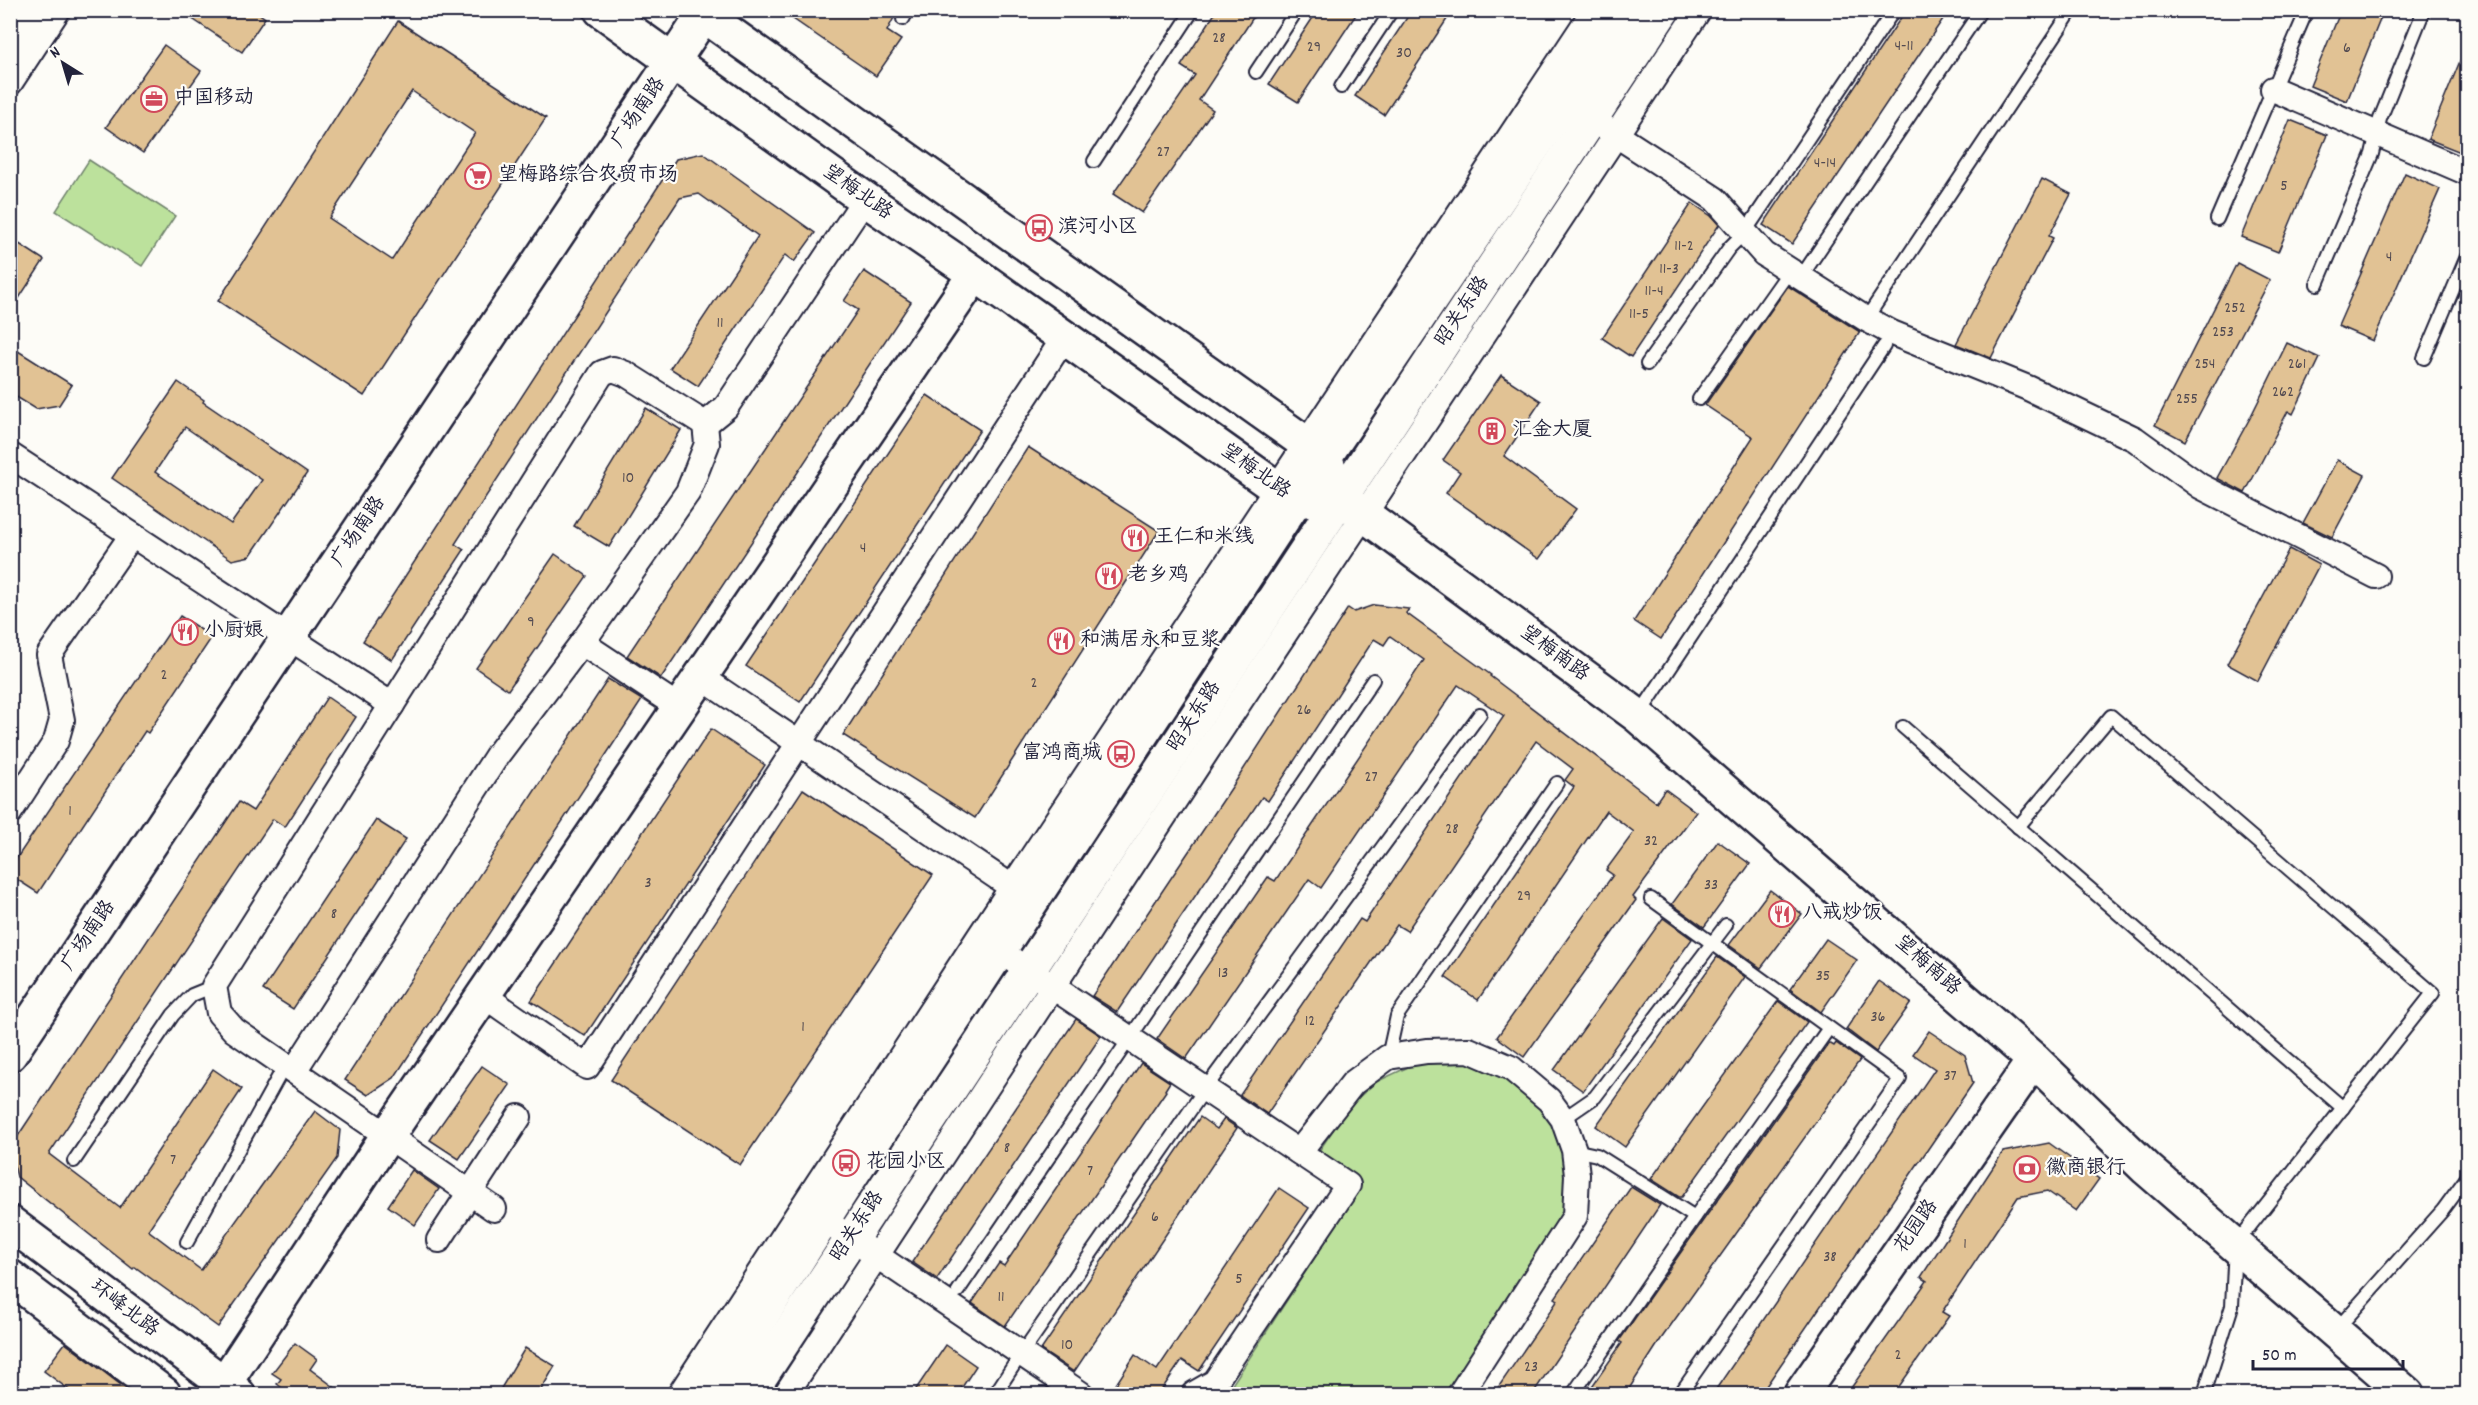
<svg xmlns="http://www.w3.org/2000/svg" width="2478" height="1405" viewBox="0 0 2478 1405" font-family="Dekko,'LXGW WenKai TC',sans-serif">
  <rect width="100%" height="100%" fill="#fdfcf7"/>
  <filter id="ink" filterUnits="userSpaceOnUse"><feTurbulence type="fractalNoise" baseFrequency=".0167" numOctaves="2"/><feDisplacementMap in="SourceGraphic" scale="12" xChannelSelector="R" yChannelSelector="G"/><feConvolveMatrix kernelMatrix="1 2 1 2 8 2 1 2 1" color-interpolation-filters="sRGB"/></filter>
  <g filter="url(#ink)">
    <g fill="#bce19c" stroke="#6f826c" stroke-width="1.5">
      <path d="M 89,160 L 175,216 L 142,266 L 56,211 Z"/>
      <path d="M 1467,1060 L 1506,1075 L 1543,1103 L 1562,1137 L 1571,1178 L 1566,1214 L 1452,1394 L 1221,1394 L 1228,1391 L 1353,1199 L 1353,1185 L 1319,1151 L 1349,1106 L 1376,1082 L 1421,1061 Z"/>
    </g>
    <g fill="#e1c294" stroke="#22223b" stroke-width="1.5" fill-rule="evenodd">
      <path d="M 179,10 L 254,10 L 265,18 L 242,52 Z"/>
      <path d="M 780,10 L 898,10 L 887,31 L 901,40 L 876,76 Z"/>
      <path d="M 1217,10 L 1258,10 L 1199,100 L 1213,110 L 1142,213 L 1113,194 L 1195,75 L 1181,66 Z"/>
      <path d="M 1318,10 L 1359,10 L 1298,102 L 1269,84 Z"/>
      <path d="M 1412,10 L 1453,10 L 1384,115 L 1355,96 Z"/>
      <path d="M 1906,10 L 1949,10 L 1792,244 L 1763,225 Z"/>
      <path d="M 2341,10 L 2384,10 L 2347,101 L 2310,86 Z"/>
      <path d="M 398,21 L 546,118 L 364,396 L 218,301 ZM 412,91 L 475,133 L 392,260 L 329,218 Z"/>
      <path d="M 2467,44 L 2468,44 L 2468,155 L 2428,139 Z"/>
      <path d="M 164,45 L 201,71 L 143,153 L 106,127 Z"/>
      <path d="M 2290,120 L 2327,135 L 2278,252 L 2241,237 Z"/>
      <path d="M 703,153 L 815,233 L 794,262 L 785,255 L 698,386 L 670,368 L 758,236 L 699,194 L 680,198 L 455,544 L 464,550 L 392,660 L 363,641 L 676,159 Z"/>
      <path d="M 2405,173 L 2440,189 L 2373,341 L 2338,326 Z"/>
      <path d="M 2042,179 L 2071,194 L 2049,236 L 2053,238 L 1991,358 L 1956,344 Z"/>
      <path d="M 1692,203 L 1711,216 L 1719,225 L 1631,357 L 1602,338 Z"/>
      <path d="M 10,238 L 44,260 L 10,312 Z"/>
      <path d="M 2237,263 L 2270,280 L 2185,441 L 2155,425 Z"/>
      <path d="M 864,271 L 911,302 L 661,678 L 627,656 L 858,310 L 844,301 Z"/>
      <path d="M 1788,286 L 1860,332 L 1661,639 L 1634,621 L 1753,437 L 1705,405 Z"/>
      <path d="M 2287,343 L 2320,358 L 2293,414 L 2288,411 L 2245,493 L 2217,478 L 2250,418 Z"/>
      <path d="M 10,346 L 72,385 L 59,405 L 36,409 L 10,393 Z"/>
      <path d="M 1501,375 L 1541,401 L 1504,456 L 1576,509 L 1539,559 L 1446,493 L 1460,472 L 1443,460 Z"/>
      <path d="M 178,382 L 204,400 L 203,402 L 307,473 L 250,556 L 232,560 L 112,478 ZM 185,427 L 262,480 L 231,524 L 155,472 Z"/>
      <path d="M 927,395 L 980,430 L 800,702 L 746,666 Z"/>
      <path d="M 646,408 L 681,430 L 609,547 L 574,526 Z"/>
      <path d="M 1028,447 L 1159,531 L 975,818 L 843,735 Z"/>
      <path d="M 2337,460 L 2365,475 L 2332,537 L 2303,523 Z"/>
      <path d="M 2289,549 L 2319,565 L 2258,681 L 2227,664 Z"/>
      <path d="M 555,554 L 587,576 L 508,690 L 476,668 Z"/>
      <path d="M 1374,605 L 1409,609 L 1406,613 L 1491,675 L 1490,676 L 1656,802 L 1665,789 L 1696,812 L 1633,897 L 1636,900 L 1524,1057 L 1497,1037 L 1613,875 L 1606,870 L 1634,832 L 1606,811 L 1478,1000 L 1445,977 L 1574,787 L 1565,780 L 1573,769 L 1536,741 L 1407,931 L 1397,925 L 1267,1114 L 1240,1095 L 1360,919 L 1365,922 L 1504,716 L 1458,685 L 1321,888 L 1309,879 L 1186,1059 L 1157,1039 L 1268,877 L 1275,881 L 1424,660 L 1390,636 L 1384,645 L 1374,639 L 1268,801 L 1262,797 L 1117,1012 L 1092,996 L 1236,781 L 1348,608 L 1354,612 Z"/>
      <path d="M 180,616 L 212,637 L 148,733 L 145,731 L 38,893 L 10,875 L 10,868 Z"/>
      <path d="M 608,679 L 642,700 L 394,1078 L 368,1095 L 345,1080 Z"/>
      <path d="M 327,697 L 356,717 L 285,827 L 273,819 L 49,1154 L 120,1208 L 213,1069 L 242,1089 L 148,1230 L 201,1270 L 315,1111 L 340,1130 L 337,1158 L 218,1327 L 135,1267 L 133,1269 L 17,1177 L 10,1148 L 239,802 L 253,811 Z"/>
      <path d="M 711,729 L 765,765 L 585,1036 L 531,1001 Z"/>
      <path d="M 803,789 L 933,875 L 740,1165 L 611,1080 Z"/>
      <path d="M 376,820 L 406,839 L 293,1009 L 263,990 Z"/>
      <path d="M 1718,841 L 1750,864 L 1704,927 L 1672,904 Z"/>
      <path d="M 1770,890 L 1802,914 L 1761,968 L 1729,945 Z"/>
      <path d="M 1663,918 L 1692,939 L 1583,1091 L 1554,1070 Z"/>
      <path d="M 1826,939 L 1857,960 L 1821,1012 L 1790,989 Z"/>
      <path d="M 1717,957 L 1745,977 L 1625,1147 L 1596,1126 Z"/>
      <path d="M 1879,981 L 1911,1003 L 1876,1052 L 1846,1029 Z"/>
      <path d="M 1778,1001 L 1807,1022 L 1682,1197 L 1679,1197 L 1651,1179 Z"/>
      <path d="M 1076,1019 L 1101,1036 L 937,1279 L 912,1262 Z"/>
      <path d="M 1929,1031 L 1965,1055 L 1973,1083 L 1760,1395 L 1712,1395 L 1935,1069 L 1913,1054 Z"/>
      <path d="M 1829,1043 L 1834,1046 L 1836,1043 L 1860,1060 L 1661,1339 L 1625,1395 L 1586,1395 L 1622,1343 L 1619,1341 L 1702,1222 Z"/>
      <path d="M 1141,1063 L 1170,1082 L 1165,1090 L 1166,1091 L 1005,1326 L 972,1303 L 999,1263 L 1004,1266 Z"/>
      <path d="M 482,1066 L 510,1085 L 459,1159 L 430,1140 Z"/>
      <path d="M 1200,1117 L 1217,1129 L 1224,1119 L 1237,1128 L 1074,1372 L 1041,1350 Z"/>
      <path d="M 2049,1143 L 2099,1179 L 2076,1211 L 2047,1191 L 2018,1197 L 1942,1312 L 1949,1316 L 1893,1395 L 1846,1395 L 1927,1281 L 1921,1277 L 2003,1152 Z"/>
      <path d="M 412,1170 L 439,1189 L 415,1225 L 388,1206 Z"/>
      <path d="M 1631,1187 L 1660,1205 L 1532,1395 L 1493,1395 L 1558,1300 L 1555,1298 Z"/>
      <path d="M 1279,1188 L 1309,1208 L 1199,1371 L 1182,1360 L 1158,1395 L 1109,1395 L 1135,1355 L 1157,1370 Z"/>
      <path d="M 65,1343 L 96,1366 L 134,1395 L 76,1395 L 44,1371 Z"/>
      <path d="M 295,1343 L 317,1359 L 310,1369 L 345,1395 L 291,1395 L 277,1384 L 281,1379 L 272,1373 Z"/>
      <path d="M 946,1345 L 976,1366 L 957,1395 L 912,1395 Z"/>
      <path d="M 525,1348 L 555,1366 L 538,1395 L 497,1395 Z"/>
    </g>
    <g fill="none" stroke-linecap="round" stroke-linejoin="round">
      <defs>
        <g id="lane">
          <path d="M 903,19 L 908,10"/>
          <path d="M 1256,72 L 1297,10"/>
          <path d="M 1341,87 L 1392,10"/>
          <path d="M 1094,161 L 1193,10"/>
          <path d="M 2217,219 L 2307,10"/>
          <path d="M 1801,277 L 1981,10"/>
          <path d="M 2317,284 L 2372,154 L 2380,119 L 2424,10"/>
          <path d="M 1866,319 L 2072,10"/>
          <path d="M 2424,358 L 2468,254"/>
          <path d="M 1647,364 L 1729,248 L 1745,232 L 1894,10"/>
          <path d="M 1699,399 L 1790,270"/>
          <path d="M 1639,715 L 1884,346"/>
          <path d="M 1903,727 L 2343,1108"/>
          <path d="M 2018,827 L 2111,716 L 2433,993 L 2235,1245 L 2232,1306 L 2204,1394"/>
          <path d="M 1651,899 L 1900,1079 L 1680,1394"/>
          <path d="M 1388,1057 L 1397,1016 L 1557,783"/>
          <path d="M 1563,1119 L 1595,1097 L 1726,925"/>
          <path d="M 1574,1150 L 1597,1155 L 1695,1217"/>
          <path d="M 74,1161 L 173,1015 L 192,995 L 214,986"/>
          <path d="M 187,1242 L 285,1065"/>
          <path d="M 958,1291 L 1373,680"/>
          <path d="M 2336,1330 L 2443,1210 L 2468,1176"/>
          <path d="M 1029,1343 L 1205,1089 L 1480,714"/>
          <path d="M 995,1394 L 1021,1354"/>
          <path d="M 1573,1394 L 1695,1217 L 1829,1028"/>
        </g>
        <g id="street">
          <path d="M 10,83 L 58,10"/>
          <path d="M 2273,89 L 2468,173"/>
          <path d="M 1604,127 L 1715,199 L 1764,254 L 1866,319 L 1892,333 L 2028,388 L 2135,439 L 2200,486 L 2376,576"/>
          <path d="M 10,455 L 392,705"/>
          <path d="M 582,643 L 680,708"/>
          <path d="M 701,677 L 1025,896"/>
          <path d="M 10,812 L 56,741 L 62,720 L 49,655 L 132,535"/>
          <path d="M 986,942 L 1348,1185 L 1215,1382 L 1194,1394"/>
          <path d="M 483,995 L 587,1067 L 1064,338"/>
          <path d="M 294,1071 L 498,754 L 582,643 L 688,492 L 707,444 L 705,424"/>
          <path d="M 1299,1152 L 1353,1083 L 1388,1057 L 1427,1051 L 1469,1050 L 1511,1068 L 1549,1100 L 1563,1119 L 1574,1150 L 1577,1175 L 1575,1216 L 1460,1394"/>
          <path d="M 494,1209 L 234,1030 L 219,1013 L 214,986 L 602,373 L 613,369 L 626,374 L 705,424 L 726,407 L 865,199"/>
          <path d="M 809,1210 L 1081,1394"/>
          <path d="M 439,1240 L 519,1117"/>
          <path d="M 680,1394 L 979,937 L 1594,10"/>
          <path d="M 786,1394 L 1207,751 L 1699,10"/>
        </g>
        <g id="secondary">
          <path d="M 601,10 L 865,199 L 975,274 L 1295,501 L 1340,497"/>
          <path d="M 697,10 L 1325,457 L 1335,484"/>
          <path d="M 10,47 L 34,10"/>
          <path d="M 1340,497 L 1638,716 L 2034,1060 L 2147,1169 L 2407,1394"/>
          <path d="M 10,1054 L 707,10"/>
          <path d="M 10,1223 L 238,1394"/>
          <path d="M 10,1277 L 164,1394"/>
          <path d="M 224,1384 L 388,1135 L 975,274"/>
          <path d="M 1801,1394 L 2034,1060"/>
        </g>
        <g id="primary">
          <path d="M 712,1394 L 853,1173 L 1295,501 L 1626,10"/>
          <path d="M 749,1394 L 1663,10"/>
        </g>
      </defs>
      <use href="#lane" stroke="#22223b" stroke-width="16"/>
      <use href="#street" stroke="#22223b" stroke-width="28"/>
      <use href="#secondary" stroke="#22223b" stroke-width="38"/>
      <use href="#primary" stroke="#22223b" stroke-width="38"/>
      <use href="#lane" stroke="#fdfcf7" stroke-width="12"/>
      <use href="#street" stroke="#fdfcf7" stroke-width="24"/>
      <use href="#secondary" stroke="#fdfcf7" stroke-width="33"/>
      <use href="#primary" stroke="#fdfcf7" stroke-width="33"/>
    </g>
  </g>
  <defs>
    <symbol id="office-ring" viewBox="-11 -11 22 22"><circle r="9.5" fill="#fdfcf7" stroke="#d1495b" stroke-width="1.5"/><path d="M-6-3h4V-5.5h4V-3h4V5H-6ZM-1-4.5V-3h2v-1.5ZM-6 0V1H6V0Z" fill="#d1495b"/></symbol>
    <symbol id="supermarket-ring" viewBox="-11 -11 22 22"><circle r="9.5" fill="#fdfcf7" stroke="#d1495b" stroke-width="1.5"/><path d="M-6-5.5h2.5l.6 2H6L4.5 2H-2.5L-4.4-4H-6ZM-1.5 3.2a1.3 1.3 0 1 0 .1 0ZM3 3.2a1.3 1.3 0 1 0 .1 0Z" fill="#d1495b"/></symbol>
    <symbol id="bus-ring" viewBox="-11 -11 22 22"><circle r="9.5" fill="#fdfcf7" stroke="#d1495b" stroke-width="1.5"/><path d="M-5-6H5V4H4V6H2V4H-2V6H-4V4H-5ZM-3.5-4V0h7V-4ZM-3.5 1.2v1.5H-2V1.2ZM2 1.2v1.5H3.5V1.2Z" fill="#d1495b"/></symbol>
    <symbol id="building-ring" viewBox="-11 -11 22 22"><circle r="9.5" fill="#fdfcf7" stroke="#d1495b" stroke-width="1.5"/><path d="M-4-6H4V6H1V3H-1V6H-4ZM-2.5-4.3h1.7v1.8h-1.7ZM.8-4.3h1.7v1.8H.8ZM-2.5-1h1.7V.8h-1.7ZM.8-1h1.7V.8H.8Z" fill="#d1495b"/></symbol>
    <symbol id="restaurant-ring" viewBox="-11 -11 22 22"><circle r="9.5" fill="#fdfcf7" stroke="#d1495b" stroke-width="1.5"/><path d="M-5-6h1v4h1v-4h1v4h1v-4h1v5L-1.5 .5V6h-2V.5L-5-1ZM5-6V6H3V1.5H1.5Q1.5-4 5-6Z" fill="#d1495b"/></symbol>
    <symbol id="bank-ring" viewBox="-11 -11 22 22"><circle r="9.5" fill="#fdfcf7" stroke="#d1495b" stroke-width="1.5"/><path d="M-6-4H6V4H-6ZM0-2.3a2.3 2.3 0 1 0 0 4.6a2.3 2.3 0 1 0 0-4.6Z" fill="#d1495b"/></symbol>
  </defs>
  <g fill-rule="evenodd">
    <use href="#office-ring" x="139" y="84" width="30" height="30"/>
    <use href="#supermarket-ring" x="463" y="161" width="30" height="30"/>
    <use href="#bus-ring" x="1024" y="213" width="30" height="30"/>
    <use href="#building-ring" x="1477" y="416" width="30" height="30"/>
    <use href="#restaurant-ring" x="1120" y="523" width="30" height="30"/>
    <use href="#restaurant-ring" x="1094" y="561" width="30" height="30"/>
    <use href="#restaurant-ring" x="170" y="617" width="30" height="30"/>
    <use href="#restaurant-ring" x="1046" y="626" width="30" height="30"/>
    <use href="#bus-ring" x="1106" y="739" width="30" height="30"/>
    <use href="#restaurant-ring" x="1767" y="899" width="30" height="30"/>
    <use href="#bus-ring" x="831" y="1148" width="30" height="30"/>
    <use href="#bank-ring" x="2012" y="1154" width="30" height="30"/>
  </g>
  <g text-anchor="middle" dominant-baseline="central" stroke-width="4.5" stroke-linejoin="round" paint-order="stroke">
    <g font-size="16" fill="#524a51">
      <text x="1219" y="38">28</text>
      <text x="1904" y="46">4-11</text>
      <text x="1314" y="47">29</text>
      <text x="2347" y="48">6</text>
      <text x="1404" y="53">30</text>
      <text x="1163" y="152">27</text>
      <text x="1825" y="163">4-14</text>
      <text x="2284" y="186">5</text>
      <text x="1684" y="246">11-2</text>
      <text x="2389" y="257">4</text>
      <text x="1669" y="269">11-3</text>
      <text x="1654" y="291">11-4</text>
      <text x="2235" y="308">252</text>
      <text x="1639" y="314">11-5</text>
      <text x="720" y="323">11</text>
      <text x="2223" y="332">253</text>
      <text x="2205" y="364">254</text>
      <text x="2297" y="364">261</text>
      <text x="2283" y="392">262</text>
      <text x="2187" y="399">255</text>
      <text x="628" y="478">10</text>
      <text x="863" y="548">4</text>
      <text x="531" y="622">9</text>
      <text x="164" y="675">2</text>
      <text x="1034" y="683">2</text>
      <text x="1304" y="710">26</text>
      <text x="1371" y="777">27</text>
      <text x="70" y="811">1</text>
      <text x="1452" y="829">28</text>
      <text x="1651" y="841">32</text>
      <text x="648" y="883">3</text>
      <text x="1711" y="885">33</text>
      <text x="1524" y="896">29</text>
      <text x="334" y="914">8</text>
      <text x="1223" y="973">13</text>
      <text x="1823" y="976">35</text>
      <text x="1878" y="1017">36</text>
      <text x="1310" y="1021">12</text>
      <text x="803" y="1027">1</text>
      <text x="1950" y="1076">37</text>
      <text x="1007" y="1148">8</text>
      <text x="173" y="1160">7</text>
      <text x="1090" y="1171">7</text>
      <text x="1155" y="1217">6</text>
      <text x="1965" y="1244">1</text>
      <text x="1830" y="1257">38</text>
      <text x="1239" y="1279">5</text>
      <text x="1001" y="1297">11</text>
      <text x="1067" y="1345">10</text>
      <text x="1898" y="1355">2</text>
      <text x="1531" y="1367">23</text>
    </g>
    <g font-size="20" fill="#22223b" stroke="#fdfcf7" text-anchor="start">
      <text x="174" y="99">中国移动</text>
      <text x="498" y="176">望梅路综合农贸市场</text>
      <text x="1058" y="228">滨河小区</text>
      <text x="1512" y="431">汇金大厦</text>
      <text x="1154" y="538">王仁和米线</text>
      <text x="1128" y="576">老乡鸡</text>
      <text x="204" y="632">小厨娘</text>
      <text x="1080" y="641">和满居永和豆浆</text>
      <text x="1102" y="754" text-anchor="end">富鸿商城</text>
      <text x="1802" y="914">八戒炒饭</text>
      <text x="866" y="1163">花园小区</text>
      <text x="2046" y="1169">徽商银行</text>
    </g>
    <g font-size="20" fill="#22223b" stroke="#fdfcf7">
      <text transform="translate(639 113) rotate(-56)">广场南路</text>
      <text transform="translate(857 193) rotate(35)">望梅北路</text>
      <text transform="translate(1463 312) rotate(-56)">昭关东路</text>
      <text transform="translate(1255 472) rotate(35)">望梅北路</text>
      <text transform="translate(359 532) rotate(-56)">广场南路</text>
      <text transform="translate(1554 654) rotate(36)">望梅南路</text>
      <text transform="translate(1195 717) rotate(-57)">昭关东路</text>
      <text transform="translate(89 936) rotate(-56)">广场南路</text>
      <text transform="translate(1927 966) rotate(41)">望梅南路</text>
      <text transform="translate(858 1227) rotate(-57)">昭关东路</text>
      <text transform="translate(1917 1227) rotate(-55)">花园路</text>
      <text transform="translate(124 1309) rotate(37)">环峰北路</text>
    </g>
  </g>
  <rect width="2478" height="1405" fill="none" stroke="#fdfcf7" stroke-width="36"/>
  <rect x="18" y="18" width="2442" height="1369" fill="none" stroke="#22223b" stroke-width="2" filter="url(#ink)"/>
  <g transform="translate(63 63) rotate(323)" stroke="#fdfcf7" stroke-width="4.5" paint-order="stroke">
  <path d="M0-4.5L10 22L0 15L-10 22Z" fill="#22223b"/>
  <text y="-9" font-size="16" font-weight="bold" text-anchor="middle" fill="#22223b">N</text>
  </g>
  <path d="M2253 1360v9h150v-9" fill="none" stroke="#22223b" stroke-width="3"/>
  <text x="2262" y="1360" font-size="18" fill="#22223b" stroke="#fdfcf7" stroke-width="4.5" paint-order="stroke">50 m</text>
</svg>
